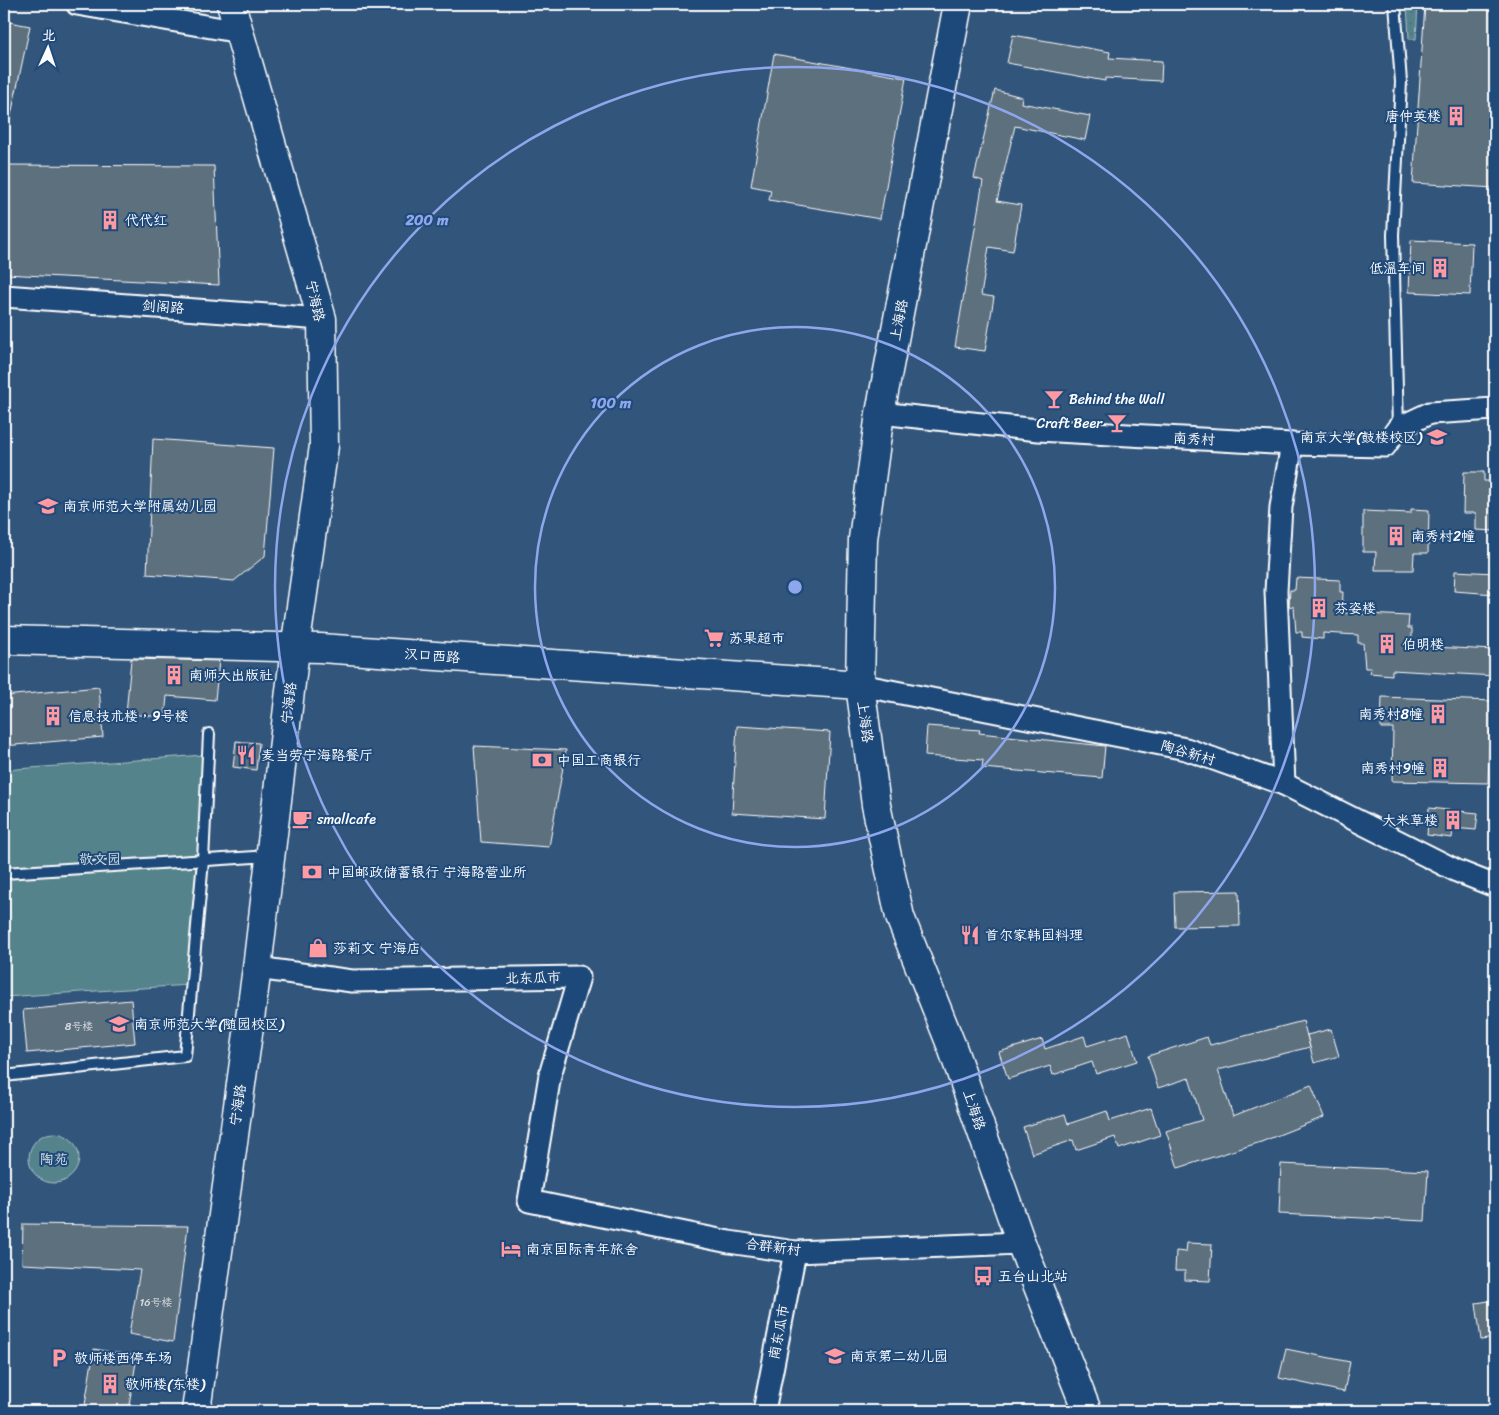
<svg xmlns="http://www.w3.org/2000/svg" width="1499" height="1415" viewBox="0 0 1499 1415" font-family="Sriracha,'LXGW WenKai TC',sans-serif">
  <defs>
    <pattern id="grass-dots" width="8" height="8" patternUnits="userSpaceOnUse" patternTransform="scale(1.25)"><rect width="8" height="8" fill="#55838c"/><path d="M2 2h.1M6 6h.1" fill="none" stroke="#516a6f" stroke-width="1.8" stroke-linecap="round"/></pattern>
  </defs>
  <rect width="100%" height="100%" fill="#32557b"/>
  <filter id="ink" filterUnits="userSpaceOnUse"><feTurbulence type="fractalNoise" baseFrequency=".02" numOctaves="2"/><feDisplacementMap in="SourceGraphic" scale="10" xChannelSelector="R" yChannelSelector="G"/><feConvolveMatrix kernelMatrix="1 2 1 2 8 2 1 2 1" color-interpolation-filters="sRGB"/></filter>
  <g filter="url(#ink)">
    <path fill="url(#grass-dots)" stroke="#aac1c6" d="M 1407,4 L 1418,4 L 1416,39 L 1409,39 Z"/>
    <g fill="#55838c" stroke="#aac1c6">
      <path d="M 203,755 L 189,985 L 4,997 L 4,770 Z"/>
      <circle cx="54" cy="1158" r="25"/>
    </g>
    <g fill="#5d6f7e" stroke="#fff">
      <path d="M 1425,4 L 1495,4 L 1495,188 L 1413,183 Z"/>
      <path d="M 4,21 L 30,26 L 10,120 L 4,119 Z"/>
      <path d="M 1013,35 L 1110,52 L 1109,58 L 1162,61 L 1161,81 L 1105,78 L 1105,81 L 1007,63 Z"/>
      <path d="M 774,54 L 906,78 L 880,219 L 769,200 L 771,190 L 751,186 Z"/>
      <path d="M 995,90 L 1022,97 L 1021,103 L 1090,116 L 1085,140 L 1015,126 L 997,201 L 1021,205 L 1013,251 L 989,247 L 981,295 L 994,297 L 985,351 L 955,347 L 983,181 L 974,178 Z"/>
      <path d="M 4,165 L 214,166 L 219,285 L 4,274 Z"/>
      <path d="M 1411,240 L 1472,243 L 1470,295 L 1409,292 Z"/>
      <path d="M 153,439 L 274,448 L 265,556 L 234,581 L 147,574 Z"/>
      <path d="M 1464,472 L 1484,472 L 1484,481 L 1495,481 L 1495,531 L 1476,530 L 1476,513 L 1463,513 Z"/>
      <path d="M 1411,509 L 1429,510 L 1428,553 L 1414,553 L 1413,570 L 1375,570 L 1376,552 L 1363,552 L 1363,511 L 1411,513 Z"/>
      <path d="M 1455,571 L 1495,573 L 1495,594 L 1454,591 Z"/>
      <path d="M 1296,578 L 1340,580 L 1340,592 L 1343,592 L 1342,613 L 1409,616 L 1408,628 L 1412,628 L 1412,646 L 1495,650 L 1495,676 L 1392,670 L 1392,675 L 1370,673 L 1371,668 L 1365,668 L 1363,643 L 1358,643 L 1358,635 L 1323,633 L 1323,639 L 1302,637 L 1302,632 L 1296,632 L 1294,607 L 1289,606 L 1290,590 L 1295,590 Z"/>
      <path d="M 131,659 L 219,661 L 215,700 L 167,696 L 165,717 L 126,714 Z"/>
      <path d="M 99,687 L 103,737 L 4,746 L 4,696 Z"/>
      <path d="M 1382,697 L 1495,701 L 1495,731 L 1490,731 L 1488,783 L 1392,781 L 1393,728 L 1381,728 Z"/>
      <path d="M 737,726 L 830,732 L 825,819 L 732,813 Z"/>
      <path d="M 927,726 L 980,730 L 979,733 L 1105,746 L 1102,778 L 982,768 L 983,760 L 925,756 Z"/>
      <path d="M 236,741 L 259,743 L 256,770 L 233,767 Z"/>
      <path d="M 474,746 L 566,750 L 549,847 L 481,842 Z"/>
      <path d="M 1429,808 L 1478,813 L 1476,830 L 1453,828 L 1452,838 L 1427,835 Z"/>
      <path d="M 1239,891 L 1240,926 L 1175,927 L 1174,892 Z"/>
      <path d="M 131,1000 L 135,1043 L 27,1053 L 23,1010 Z"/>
      <path d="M 1303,1021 L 1310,1047 L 1218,1070 L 1233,1116 L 1311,1085 L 1324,1117 L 1261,1142 L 1178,1168 L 1166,1131 L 1202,1120 L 1189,1078 L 1158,1088 L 1148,1056 L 1207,1037 L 1210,1045 Z"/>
      <path d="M 1331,1029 L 1339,1056 L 1314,1063 L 1307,1035 Z"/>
      <path d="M 1128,1033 L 1137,1061 L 1096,1074 L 1092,1062 L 1053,1075 L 1050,1066 L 1008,1079 L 999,1052 L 1042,1039 L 1045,1049 L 1084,1036 L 1087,1046 Z"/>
      <path d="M 1151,1108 L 1160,1135 L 1119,1149 L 1115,1137 L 1076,1150 L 1073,1140 L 1032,1154 L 1023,1127 L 1065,1114 L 1068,1124 L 1107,1111 L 1110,1121 Z"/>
      <path d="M 1281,1164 L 1428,1171 L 1425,1221 L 1279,1214 Z"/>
      <path d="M 23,1224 L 188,1226 L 173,1342 L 129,1334 L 140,1270 L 22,1264 Z"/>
      <path d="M 1187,1243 L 1212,1244 L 1210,1281 L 1185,1280 L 1185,1271 L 1175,1271 L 1176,1251 L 1186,1252 Z"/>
      <path d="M 1495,1300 L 1495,1338 L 1481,1340 L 1476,1303 Z"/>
      <path d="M 94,1349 L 137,1356 L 128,1411 L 84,1411 Z"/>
      <path d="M 1286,1349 L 1350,1362 L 1344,1392 L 1279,1378 Z"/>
    </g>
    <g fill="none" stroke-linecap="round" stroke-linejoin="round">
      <defs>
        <g id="lane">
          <path d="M 1395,4 L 1401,82 L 1393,235 L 1398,428"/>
          <path d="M 4,873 L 269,856"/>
          <path d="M 4,1076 L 185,1056 L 203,861 L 209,734"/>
        </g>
        <g id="street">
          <path d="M 77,4 L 240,32"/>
          <path d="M 4,296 L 322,319"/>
          <path d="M 880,413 L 1038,430 L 1292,444 L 1385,446 L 1398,428 L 1430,413 L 1495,409"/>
          <path d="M 860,685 L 1186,749 L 1284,784 L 1457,871 L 1495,886"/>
          <path d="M 1284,784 L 1276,591 L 1281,507 L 1292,444"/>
          <path d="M 257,968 L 352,981 L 579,977 L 550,1075 L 529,1201 L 729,1242 L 795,1252 L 1021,1243"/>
          <path d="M 764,1411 L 795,1252"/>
        </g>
        <g id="secondary">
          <path d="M 958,4 L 880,413 L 863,539 L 860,685 L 876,805 L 900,917 L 952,1047 L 1021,1243 L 1087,1411"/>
          <path d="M 4,640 L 320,648 L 860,685"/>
          <path d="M 196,1411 L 257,968 L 295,649 L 324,446 L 322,319 L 231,4"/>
        </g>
      </defs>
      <use href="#lane" stroke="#fff" stroke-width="14"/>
      <use href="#street" stroke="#fff" stroke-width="25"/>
      <use href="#secondary" stroke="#fff" stroke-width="31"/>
      <use href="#lane" stroke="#1f4a7a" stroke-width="10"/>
      <use href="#street" stroke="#1f4a7a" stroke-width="21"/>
      <use href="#secondary" stroke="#1f4a7a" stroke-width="28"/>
    </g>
  </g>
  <g fill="none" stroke="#8ea6ec" stroke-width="2.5">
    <circle cx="795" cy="587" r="260"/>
    <circle cx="795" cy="587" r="520"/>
  </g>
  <defs>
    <symbol id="building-bare" viewBox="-9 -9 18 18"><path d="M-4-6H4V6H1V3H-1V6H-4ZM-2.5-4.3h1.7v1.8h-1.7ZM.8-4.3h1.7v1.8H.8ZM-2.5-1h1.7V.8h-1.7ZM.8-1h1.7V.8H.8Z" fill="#ff9aa2" stroke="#1f4a7a" stroke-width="2.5" paint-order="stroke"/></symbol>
    <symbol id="bar-bare" viewBox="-9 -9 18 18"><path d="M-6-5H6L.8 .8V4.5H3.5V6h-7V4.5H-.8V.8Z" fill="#ff9aa2" stroke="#1f4a7a" stroke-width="2.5" paint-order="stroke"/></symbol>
    <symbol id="university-bare" viewBox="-9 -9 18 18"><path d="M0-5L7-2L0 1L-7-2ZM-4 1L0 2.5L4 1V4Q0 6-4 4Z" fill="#ff9aa2" stroke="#1f4a7a" stroke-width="2.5" paint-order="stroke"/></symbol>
    <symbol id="school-bare" viewBox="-9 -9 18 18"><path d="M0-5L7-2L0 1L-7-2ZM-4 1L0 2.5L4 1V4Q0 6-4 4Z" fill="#ff9aa2" stroke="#1f4a7a" stroke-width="2.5" paint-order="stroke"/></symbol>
    <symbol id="supermarket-bare" viewBox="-9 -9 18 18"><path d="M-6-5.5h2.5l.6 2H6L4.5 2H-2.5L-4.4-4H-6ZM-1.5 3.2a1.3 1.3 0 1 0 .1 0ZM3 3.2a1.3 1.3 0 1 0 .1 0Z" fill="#ff9aa2" stroke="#1f4a7a" stroke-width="2.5" paint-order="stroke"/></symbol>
    <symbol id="restaurant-bare" viewBox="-9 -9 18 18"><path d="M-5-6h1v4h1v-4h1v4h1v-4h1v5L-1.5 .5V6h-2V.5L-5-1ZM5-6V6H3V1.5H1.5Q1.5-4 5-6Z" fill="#ff9aa2" stroke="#1f4a7a" stroke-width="2.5" paint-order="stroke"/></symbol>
    <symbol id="bank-bare" viewBox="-9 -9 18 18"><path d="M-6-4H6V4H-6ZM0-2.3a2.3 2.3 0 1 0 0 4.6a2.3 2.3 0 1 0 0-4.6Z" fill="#ff9aa2" stroke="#1f4a7a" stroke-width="2.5" paint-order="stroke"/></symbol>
    <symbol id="cafe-bare" viewBox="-9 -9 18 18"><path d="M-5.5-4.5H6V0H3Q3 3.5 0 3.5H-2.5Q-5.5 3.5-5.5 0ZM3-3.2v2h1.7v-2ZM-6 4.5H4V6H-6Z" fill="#ff9aa2" stroke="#1f4a7a" stroke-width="2.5" paint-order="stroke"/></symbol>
    <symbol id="shop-bare" viewBox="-9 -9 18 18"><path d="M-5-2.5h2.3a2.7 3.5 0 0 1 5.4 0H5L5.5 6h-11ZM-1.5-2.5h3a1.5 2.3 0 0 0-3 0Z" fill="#ff9aa2" stroke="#1f4a7a" stroke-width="2.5" paint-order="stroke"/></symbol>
    <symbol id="hotel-bare" viewBox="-9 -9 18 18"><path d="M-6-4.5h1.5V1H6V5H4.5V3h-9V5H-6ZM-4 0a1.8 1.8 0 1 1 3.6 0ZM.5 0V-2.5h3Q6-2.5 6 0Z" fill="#ff9aa2" stroke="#1f4a7a" stroke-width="2.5" paint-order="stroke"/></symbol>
    <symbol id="bus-bare" viewBox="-9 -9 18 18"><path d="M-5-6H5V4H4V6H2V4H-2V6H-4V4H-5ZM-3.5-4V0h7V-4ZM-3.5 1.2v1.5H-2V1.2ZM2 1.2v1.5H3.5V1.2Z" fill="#ff9aa2" stroke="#1f4a7a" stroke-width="2.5" paint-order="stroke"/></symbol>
    <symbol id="parking-bare" viewBox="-9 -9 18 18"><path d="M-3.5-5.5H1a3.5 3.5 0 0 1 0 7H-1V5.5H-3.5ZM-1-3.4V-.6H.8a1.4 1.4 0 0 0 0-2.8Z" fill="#ff9aa2" stroke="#1f4a7a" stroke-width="2.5" paint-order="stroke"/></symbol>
  </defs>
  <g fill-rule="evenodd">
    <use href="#building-bare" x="1442" y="102" width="28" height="28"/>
    <use href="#building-bare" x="96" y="206" width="28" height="28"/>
    <use href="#building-bare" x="1426" y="254" width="28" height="28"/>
    <use href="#bar-bare" x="1040" y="385" width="28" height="28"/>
    <use href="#bar-bare" x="1103" y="409" width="28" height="28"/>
    <use href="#university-bare" x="1423" y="423" width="28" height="28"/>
    <use href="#school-bare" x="34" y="492" width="28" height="28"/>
    <use href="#building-bare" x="1382" y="522" width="28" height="28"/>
    <use href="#building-bare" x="1305" y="594" width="28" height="28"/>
    <use href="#supermarket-bare" x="700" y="624" width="28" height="28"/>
    <use href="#building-bare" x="1373" y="630" width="28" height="28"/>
    <use href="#building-bare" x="160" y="661" width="28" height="28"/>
    <use href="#building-bare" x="1424" y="700" width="28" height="28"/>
    <use href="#building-bare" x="39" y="702" width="28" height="28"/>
    <use href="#restaurant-bare" x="232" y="741" width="28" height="28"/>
    <use href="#bank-bare" x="528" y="746" width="28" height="28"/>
    <use href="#building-bare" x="1426" y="754" width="28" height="28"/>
    <use href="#cafe-bare" x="288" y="805" width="28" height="28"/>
    <use href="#building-bare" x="1439" y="806" width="28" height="28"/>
    <use href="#bank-bare" x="298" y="858" width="28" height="28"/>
    <use href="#restaurant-bare" x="956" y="921" width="28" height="28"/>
    <use href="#shop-bare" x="304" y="934" width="28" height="28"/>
    <use href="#university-bare" x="105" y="1010" width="28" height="28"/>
    <use href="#hotel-bare" x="497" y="1235" width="28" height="28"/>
    <use href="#bus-bare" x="969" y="1262" width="28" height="28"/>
    <use href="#school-bare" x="821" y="1342" width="28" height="28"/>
    <use href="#parking-bare" x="45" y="1344" width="28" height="28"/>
    <use href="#building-bare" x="96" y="1370" width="28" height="28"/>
  </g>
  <g text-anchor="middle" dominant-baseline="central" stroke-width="4" stroke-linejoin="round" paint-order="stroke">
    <g font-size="11" fill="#d6dbdf">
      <text x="79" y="1026">8号楼</text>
      <text x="156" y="1302">16号楼</text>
    </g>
    <g font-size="14" fill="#fff" stroke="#1f4a7a" text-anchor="start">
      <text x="1441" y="116" text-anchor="end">唐仲英楼</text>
      <text x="125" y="220">代代红</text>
      <text x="1425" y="268" text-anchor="end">低温车间</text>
      <text x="1069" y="399">Behind the Wall</text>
      <text x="1102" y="423" text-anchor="end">Craft Beer</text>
      <text x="1422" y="437" text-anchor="end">南京大学(鼓楼校区)</text>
      <text x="63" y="506">南京师范大学附属幼儿园</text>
      <text x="1411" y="536">南秀村2幢</text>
      <text x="1334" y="608">芬姿楼</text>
      <text x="729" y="638">苏果超市</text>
      <text x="1402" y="644">伯明楼</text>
      <text x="189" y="675">南师大出版社</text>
      <text x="1423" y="714" text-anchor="end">南秀村8幢</text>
      <text x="68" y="716">信息技术楼，9号楼</text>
      <text x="261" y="755">麦当劳宁海路餐厅</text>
      <text x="557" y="760">中国工商银行</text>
      <text x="1425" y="768" text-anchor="end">南秀村9幢</text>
      <text x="317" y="819">smallcafe</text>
      <text x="1438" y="820" text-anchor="end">大米草楼</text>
      <text x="327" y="872">中国邮政储蓄银行 宁海路营业所</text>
      <text x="985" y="935">首尔家韩国料理</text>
      <text x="333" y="948">莎莉文 宁海店</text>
      <text x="134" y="1024">南京师范大学(随园校区)</text>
      <text x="526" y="1249">南京国际青年旅舍</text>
      <text x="998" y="1276">五台山北站</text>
      <text x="850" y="1356">南京第二幼儿园</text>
      <text x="74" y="1358">敬师楼西停车场</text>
      <text x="125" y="1384">敬师楼(东楼)</text>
    </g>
    <g font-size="14" fill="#fff" stroke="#1f4a7a">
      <text transform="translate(315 301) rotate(77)">宁海路</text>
      <text transform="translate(163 307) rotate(4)">剑阁路</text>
      <text transform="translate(899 320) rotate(-79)">上海路</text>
      <text transform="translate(1194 439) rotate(3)">南秀村</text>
      <text transform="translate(432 656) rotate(4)">汉口西路</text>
      <text transform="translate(289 703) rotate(-83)">宁海路</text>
      <text transform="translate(865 722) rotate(82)">上海路</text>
      <text transform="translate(1188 753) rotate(16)">陶谷新村</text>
      <text transform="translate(533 978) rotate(-1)">北东瓜市</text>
      <text transform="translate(238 1105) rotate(-82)">宁海路</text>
      <text transform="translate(974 1110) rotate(71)">上海路</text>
      <text transform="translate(773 1247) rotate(7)">合群新村</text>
      <text transform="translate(779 1332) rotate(-79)">南东瓜市</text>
    </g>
    <g font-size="14" fill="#d4e0e2" stroke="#1f4a7a">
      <text x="100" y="859">敬文园</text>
      <text x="54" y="1159">陶苑</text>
    </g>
  </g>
  <circle cx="795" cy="587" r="8" fill="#8ea6ec" stroke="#1f4a7a" stroke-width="2.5"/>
  <g font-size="15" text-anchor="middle" font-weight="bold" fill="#8ea6ec" stroke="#1f4a7a" stroke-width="4" stroke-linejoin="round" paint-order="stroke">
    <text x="427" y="225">200 m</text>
    <text x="611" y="408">100 m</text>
  </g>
  <rect width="1499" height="1415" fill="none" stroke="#1f4a7a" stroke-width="20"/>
  <rect x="10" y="10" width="1479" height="1395" fill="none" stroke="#fff" stroke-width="2" filter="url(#ink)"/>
  <g transform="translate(48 48) rotate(3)" stroke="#1f4a7a" stroke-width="4" paint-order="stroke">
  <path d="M0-4L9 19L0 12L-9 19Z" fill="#ffffff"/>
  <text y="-8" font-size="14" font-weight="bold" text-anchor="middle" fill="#ffffff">北</text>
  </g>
</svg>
